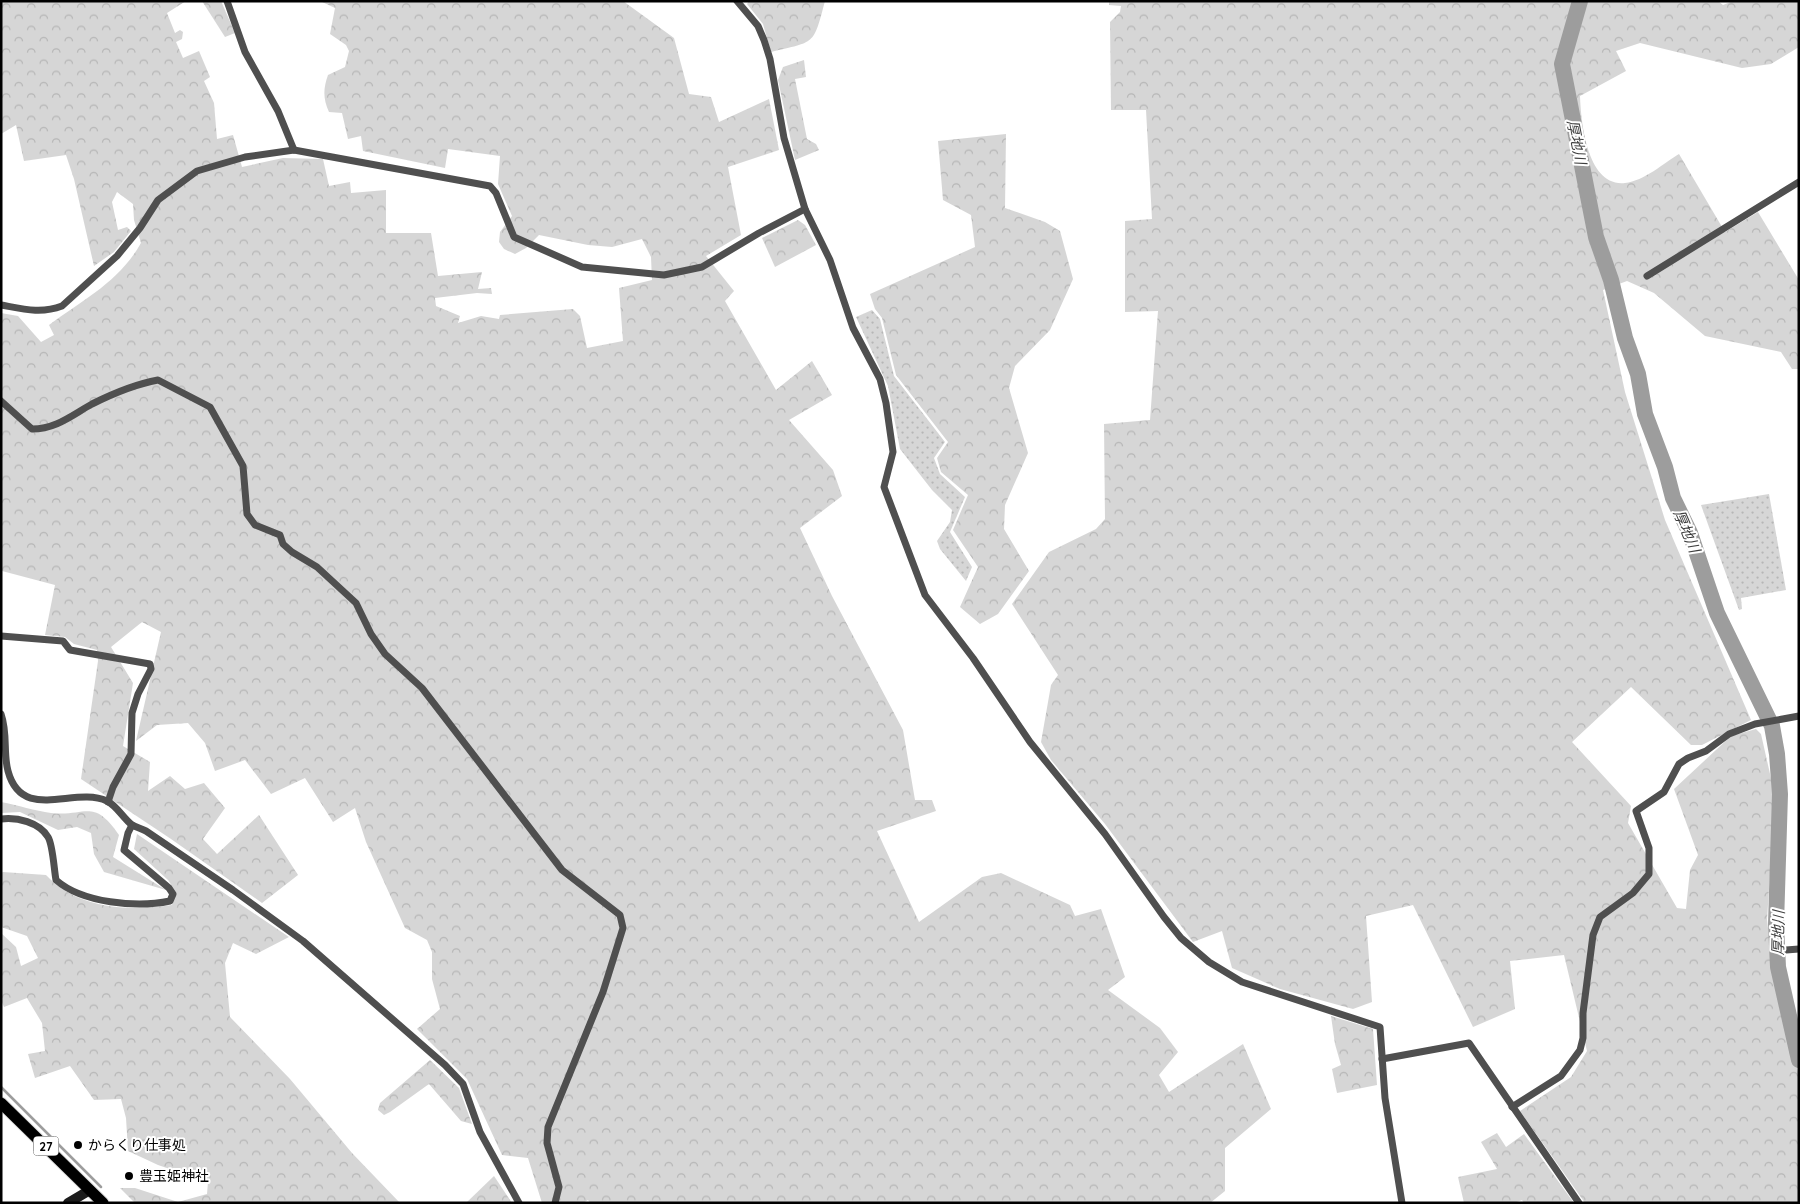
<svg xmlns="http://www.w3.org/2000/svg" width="1800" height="1204" viewBox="0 0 1800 1204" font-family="Quicksand,'Noto Sans JP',sans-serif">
  <defs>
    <pattern id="grass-dots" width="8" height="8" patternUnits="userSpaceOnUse" patternTransform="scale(1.25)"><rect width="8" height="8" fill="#d6d6d6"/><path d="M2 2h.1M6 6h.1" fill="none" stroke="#b6b6b6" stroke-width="1.8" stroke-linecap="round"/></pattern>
    <pattern id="forest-crowns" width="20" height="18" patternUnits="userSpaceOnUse" patternTransform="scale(1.25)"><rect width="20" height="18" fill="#d6d6d6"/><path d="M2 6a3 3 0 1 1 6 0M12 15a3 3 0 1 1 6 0" fill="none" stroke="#b6b6b6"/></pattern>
  </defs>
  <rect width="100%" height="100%" fill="#fff"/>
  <g fill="url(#grass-dots)">
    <path d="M 872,310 L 880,319 L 894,376 L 945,442 L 934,458 L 940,474 L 965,497 L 950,532 L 972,567 L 966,581 L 940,549 L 937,541 L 950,522 L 952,510 L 932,490 L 900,449 L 888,386 L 856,317 Z"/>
    <path d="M 1769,494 L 1786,590 L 1741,598 L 1742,609 L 1739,610 L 1701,505 Z"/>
  </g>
  <g fill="url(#forest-crowns)">
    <path d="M 1,1 L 186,1 L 167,13 L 175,33 L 180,30 L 183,32 L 182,39 L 176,42 L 183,58 L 199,51 L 210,77 L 204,81 L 214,103 L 217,139 L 233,135 L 242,167 L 283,158 L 323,159 L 329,186 L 350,182 L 351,193 L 386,190 L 386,233 L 431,233 L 438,276 L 482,272 L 478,289 L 491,288 L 492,294 L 477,293 L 435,298 L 436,306 L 460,316 L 458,323 L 481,316 L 499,319 L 500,315 L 573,309 L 580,316 L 587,348 L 623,341 L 619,288 L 652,280 L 651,257 L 642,239 L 612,247 L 588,245 L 539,235 L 526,248 L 515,254 L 504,249 L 499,242 L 500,232 L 512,216 L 498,184 L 500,156 L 448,149 L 445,168 L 363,151 L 361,136 L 348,139 L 342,113 L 329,112 C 323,99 323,89 328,75 L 345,67 L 349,51 L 346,45 L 330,34 L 335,8 L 320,1 L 623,1 L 674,38 L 689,94 L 711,97 L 719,122 L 769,99 L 779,150 L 728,167 L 741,235 L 706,256 L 734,291 L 725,301 L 776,390 L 812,361 L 832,395 L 789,420 L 833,470 L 842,496 L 800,528 L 832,596 L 903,730 L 915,800 L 932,800 L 936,811 L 877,831 L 919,922 L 982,877 L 1001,873 L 1070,905 L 1075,916 L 1101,909 L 1125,977 L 1108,990 L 1160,1028 L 1178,1052 L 1159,1075 L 1169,1092 L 1243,1044 L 1271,1109 L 1225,1148 L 1225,1191 L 1210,1203 L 590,1203 L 588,1200 L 583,1203 L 542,1203 L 528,1158 L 502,1155 L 467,1079 L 417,1029 L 440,1009 L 432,979 L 432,952 L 427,940 L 405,928 L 366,842 L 355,808 L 333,822 L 305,778 L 271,794 L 245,760 L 215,771 L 205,743 L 188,723 L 157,725 L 136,741 L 161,632 L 142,622 L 111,647 L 133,683 L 123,746 L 150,762 L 148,791 L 170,776 L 185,789 L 204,783 L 225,808 L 203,839 L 217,854 L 259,815 L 298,875 L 262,903 L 171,839 L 81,779 L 98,661 L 97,650 L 74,644 L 65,637 L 45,635 L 55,585 L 2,571 L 1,313 L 18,316 L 41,342 L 54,335 L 49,325 C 84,299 119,282 141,243 L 134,220 L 133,204 L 117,192 L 112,202 L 118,230 L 127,227 L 131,231 L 114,252 L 94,266 L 74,179 L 66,155 L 24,161 L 16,125 L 1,134 Z"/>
    <path d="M 202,1 L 221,1 L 235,33 L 225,37 Z"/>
    <path d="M 749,1 L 825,1 C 813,46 816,41 771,52 L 763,24 L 747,4 Z"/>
    <path d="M 1109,1 L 1718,1 L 1723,5 L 1733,1 L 1799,1 L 1799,47 L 1771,64 L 1742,68 L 1640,43 L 1616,51 L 1626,71 L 1580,96 C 1581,122 1587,187 1625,183 C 1644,181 1664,163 1679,154 L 1725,232 L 1758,212 L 1799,280 L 1799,369 L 1792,369 L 1781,352 L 1705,336 L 1654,293 L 1627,281 L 1603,290 L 1625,392 L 1665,520 L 1751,720 L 1702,745 L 1691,745 L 1631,687 L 1572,742 L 1631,806 L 1628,823 L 1677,908 L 1686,909 L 1690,870 L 1698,855 L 1674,789 L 1731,736 L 1756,729 L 1761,734 L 1775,796 L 1767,920 L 1773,968 L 1799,1077 L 1799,1203 L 1585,1203 L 1520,1111 L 1571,1077 L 1587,1051 L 1564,955 L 1510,961 L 1515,1009 L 1473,1027 L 1413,905 L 1366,916 L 1372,1002 L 1353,1009 L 1280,989 L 1232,968 L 1222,931 L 1193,942 L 1105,824 L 1051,760 L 1041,742 L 1051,685 L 1058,675 L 1012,604 L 1049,552 L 1096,529 L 1105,519 L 1104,424 L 1150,420 L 1158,311 L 1125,312 L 1125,221 L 1152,219 L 1146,110 L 1111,110 L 1110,22 L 1120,12 L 1121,6 L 1109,5 Z"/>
    <path d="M 804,60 L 806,77 L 795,79 L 807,139 L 816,144 L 819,150 L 795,160 L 778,80 L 783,67 Z"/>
    <path d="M 1006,134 L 1005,208 L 1045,222 L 1060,231 L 1073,279 L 1050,330 L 1015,366 L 1009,388 L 1028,453 L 1005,505 L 1004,529 L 1029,571 L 998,614 L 980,624 L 960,607 L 978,567 L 953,530 L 968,495 L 941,472 L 937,458 L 948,442 L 896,375 L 882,318 L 875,309 L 870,294 L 975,247 L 971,215 L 943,200 L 938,141 Z"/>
    <path d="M 798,220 L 805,225 L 816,245 L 775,267 L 762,238 Z"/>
    <path d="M 1,802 C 18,805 35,811 51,813 C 86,817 93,797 119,835 L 113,857 L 166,890 L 104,872 L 94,854 L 91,833 L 77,827 L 58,830 L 20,812 L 1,813 Z"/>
    <path d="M 137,834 L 289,937 L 256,954 L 233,943 L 225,963 L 230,1017 L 290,1079 L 352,1153 L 400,1203 L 135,1203 L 120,1188 L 135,1188 L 178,1202 L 207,1194 L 208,1182 L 158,1165 L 128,1151 L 126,1118 L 121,1099 L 94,1100 L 70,1066 L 35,1078 L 28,1054 L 45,1051 L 42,1023 L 27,998 L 4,1007 L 1,1000 L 1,933 L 16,947 L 21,966 L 38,958 L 27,936 L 1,927 L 1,873 L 3,872 L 46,875 C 79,910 128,911 172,905 L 176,892 L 168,880 L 134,849 Z"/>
    <path d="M 1331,1016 L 1373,1029 L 1377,1085 L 1337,1093 L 1332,1069 L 1341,1065 L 1335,1044 Z"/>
    <path d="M 430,1060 L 459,1088 L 472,1124 L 461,1121 L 429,1084 L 390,1112 L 384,1115 L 378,1110 L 380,1103 Z"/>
    <path d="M 1497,1133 L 1506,1147 L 1524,1134 L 1574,1203 L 1524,1203 L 1522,1200 L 1514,1203 L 1464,1203 L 1458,1177 L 1497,1169 L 1481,1142 Z"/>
    <path d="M 494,1176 L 512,1203 L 466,1203 Z"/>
  </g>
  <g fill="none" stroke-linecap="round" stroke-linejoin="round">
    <path stroke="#9d9d9d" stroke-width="2.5" d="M 1,1087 L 101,1187"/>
    <path stroke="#9d9d9d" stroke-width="16" d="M 1580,1 L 1562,64 L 1596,237 L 1611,280 L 1625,338 L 1638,374 L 1645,414 L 1665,467 L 1673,498 L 1690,533 L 1717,613 L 1772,726 L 1777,754 L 1780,794 L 1776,924 L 1778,967 L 1799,1060"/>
    <defs>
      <path id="primary" d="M 1,1103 L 103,1203"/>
    </defs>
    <use href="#primary" stroke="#dbdbdb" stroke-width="13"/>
    <g stroke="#4f4f4f" stroke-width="7">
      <path d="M 227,1 L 245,52 L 278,111 L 294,150"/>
      <path d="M 737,1 L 758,26 L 764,40 L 770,59 L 784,138 L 805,209 L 830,260 L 853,328 L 880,379 L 886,403 L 893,452 L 884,487 L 925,595 L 973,658 L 1030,742 L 1105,834 L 1164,917 L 1181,938 L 1209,962 L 1242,982 L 1380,1027 L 1385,1098 L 1402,1203"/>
      <path d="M 1647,276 L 1799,182"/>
      <path d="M 1,305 C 23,309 41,314 62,306 L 117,256 L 140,228 L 158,200 L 197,171 L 245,157 L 294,150 L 490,186 L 496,193 L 514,237 L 582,267 L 664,275 L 702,267 L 759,233 L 805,209"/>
      <path d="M 1,401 L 32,429 C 56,429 72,415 92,404 C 112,394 136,384 158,380 L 210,407 L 243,466 L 247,514 L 255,525 L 280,535 L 283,544 L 292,552 L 317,567 L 356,603 L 371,634 L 385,654 L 422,688 L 562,870 L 620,915 L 623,928 L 603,992 L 548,1127 L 547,1143 L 559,1187 L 555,1203"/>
      <path d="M 1,636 L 63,641 L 70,650 L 150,664 L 151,669 L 138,694 L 132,713 L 131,754 L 113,787 L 108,802"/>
      <path d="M 1,714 C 8,734 3,753 8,771 C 22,823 74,786 107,801 C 117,806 123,818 132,825 C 136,827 142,829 146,831 L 233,890 L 303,941 L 445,1065 L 463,1084 L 480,1132 L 519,1203"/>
      <path d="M 1,819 C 17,817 39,822 48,837 C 53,845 54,870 56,880 C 82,903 137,908 170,901 L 173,894 L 169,888 L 124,850 L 128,833 L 132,825"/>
      <path d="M 1786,950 L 1799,949"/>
      <path d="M 1382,1059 L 1469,1043 L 1579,1203"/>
      <path d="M 1512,1107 L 1561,1076 L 1580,1050 L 1583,1038 L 1583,1013 L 1593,935 L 1600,917 L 1633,893 L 1649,874 L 1649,848 L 1636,811 L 1664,792 L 1679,764 L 1688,758 L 1706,751 L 1729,734 L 1755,724 L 1799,716"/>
    </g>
    <path stroke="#1c1c1c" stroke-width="10" d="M 68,1203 L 90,1190"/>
    <use href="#primary" stroke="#000" stroke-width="11"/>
  </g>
  <g fill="#000" stroke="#fff" stroke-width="2">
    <circle cx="78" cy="1145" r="5"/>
    <circle cx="129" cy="1176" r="5"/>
  </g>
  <g text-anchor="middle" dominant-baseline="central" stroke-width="4" stroke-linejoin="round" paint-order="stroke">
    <rect fill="#fff" stroke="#4c4c4c" stroke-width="1" x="33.5" y="1136.5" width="25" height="19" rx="4"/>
    <g font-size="12" font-weight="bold" fill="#000">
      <text x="46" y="1146">27</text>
    </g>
    <g font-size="14" fill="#000" stroke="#fff" text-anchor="start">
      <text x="88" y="1145">からくり仕事処</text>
      <text x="139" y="1176">豊玉姫神社</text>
    </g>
    <g font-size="15" font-style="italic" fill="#3e3e3e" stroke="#fff">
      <text transform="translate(1577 142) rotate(79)">厚地川</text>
      <text transform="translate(1687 531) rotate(67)">厚地川</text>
      <text transform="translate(1778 933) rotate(-89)">厚地川</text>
    </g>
  </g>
  <rect width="1800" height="1204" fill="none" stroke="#000000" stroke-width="5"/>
</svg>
